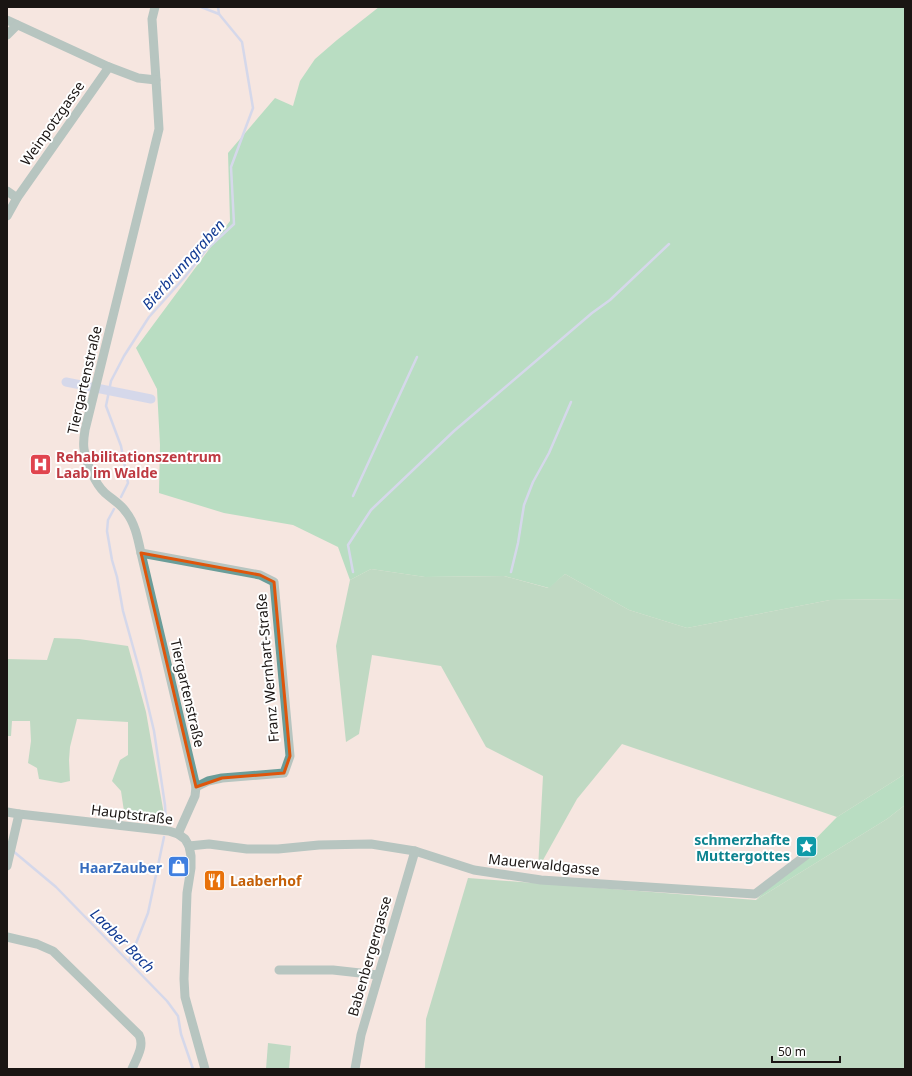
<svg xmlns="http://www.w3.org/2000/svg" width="912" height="1076" viewBox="0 0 912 1076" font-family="'Noto Sans',sans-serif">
  <rect width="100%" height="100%" fill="#f5e6e0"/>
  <g fill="#7ecba0">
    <path d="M 371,569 L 425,577 L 504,576 L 548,588 L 565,574 L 629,610 L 687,628 L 830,600 L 905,599 L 905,774 L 837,817 L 622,744 L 577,799 L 538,869 L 543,776 L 486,747 L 441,666 L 372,655 L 359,734 L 346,742 L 336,646 L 350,580 Z"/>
    <path d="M 54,638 L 79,639 L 128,646 L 146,712 L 165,820 L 147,821 L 125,818 L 121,791 L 112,781 L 120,760 L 128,755 L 128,722 L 77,719 L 70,747 L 69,760 L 70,781 L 61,783 L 39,779 L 37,768 L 28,763 L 31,741 L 30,721 L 12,721 L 11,736 L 7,736 L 7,659 L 47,660 Z"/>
    <path d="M 905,805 L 905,1069 L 425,1069 L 426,1019 L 468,878 L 756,900 L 887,819 Z"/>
    <path d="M 268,1043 L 291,1046 L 289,1069 L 266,1069 Z"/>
  </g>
  <g fill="#6fd29d">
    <path d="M 379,7 L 905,7 L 905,599 L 830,600 L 687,628 L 629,610 L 565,574 L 549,588 L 504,576 L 425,577 L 371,569 L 350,580 L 338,547 L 293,525 L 224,513 L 159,493 L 160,445 L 157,389 L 136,348 L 230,221 L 228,153 L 275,98 L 293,106 L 300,81 L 315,59 L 337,40 Z"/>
    <path d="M 905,774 L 905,805 L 887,819 L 756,900 L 837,817 Z"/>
  </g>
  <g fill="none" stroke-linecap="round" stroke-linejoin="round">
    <g stroke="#aec7f7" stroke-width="2.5">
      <path d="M 218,7 L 219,14"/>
      <path d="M 353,496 L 417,357"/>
      <path d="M 121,497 L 128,483 L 121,446 L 106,406 L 111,381 L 124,356 L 149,317 L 184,278 L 206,250 L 234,224 L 231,167 L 253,108 L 242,42 L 219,14 L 201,7"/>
      <path d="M 114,509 L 108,520 L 107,531 L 112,560 L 117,577 L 123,611 L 140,672 L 154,731 L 165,805 L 166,823"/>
      <path d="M 353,572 L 348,545 L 371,510 L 454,431 L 592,313 L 610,300 L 669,244"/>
      <path d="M 511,572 L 518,543 L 524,505 L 533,482 L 549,453 L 571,402"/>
      <path d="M 13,851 L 56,887 L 167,1001 L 178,1016 L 181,1034 L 193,1069"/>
      <path d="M 129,961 L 148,913 L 164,837"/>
    </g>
    <path stroke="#aec7f7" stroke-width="9" d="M 66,382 L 151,399"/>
    <g stroke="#6a9d99" stroke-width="9">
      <path d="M 155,7 L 152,19 L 156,80 L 159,129 L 85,430 C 84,436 83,443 84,449 C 86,462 95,484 105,493 C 113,500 121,504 126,512 C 135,523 138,539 141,553 L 196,787 L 195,796 L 178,834"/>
      <path d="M 7,20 L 109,67 L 138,78 L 156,80"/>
      <path d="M 7,35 L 17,25"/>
      <path d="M 7,191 L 17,198"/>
      <path d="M 7,216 L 17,198 L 109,67"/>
      <path d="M 141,553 L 260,575 L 274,582 L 290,756 L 284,773 L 222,778 L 208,781 L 196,787"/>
      <path d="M 7,812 L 19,814 L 169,831 L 178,834 L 185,839 L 189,846 L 191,856 L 191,868 L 187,893 L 184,979 L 185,997 L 205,1069"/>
      <path d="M 189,846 L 209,844 L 247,849 L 278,849 L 319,845 L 371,844 L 415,851 L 474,870 L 541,880 L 755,894 L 813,850"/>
      <path d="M 7,866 L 19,814"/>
      <path d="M 7,937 L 37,944 L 53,951 L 139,1035 C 145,1046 136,1059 132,1069"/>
      <path d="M 279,970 L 333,970 L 378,975"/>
      <path d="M 355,1069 L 361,1035 L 415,851"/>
    </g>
  </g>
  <path d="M0 0H912V1076H0ZM 141,553 L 260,575 L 274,582 L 290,756 L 284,773 L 222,778 L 196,787 Z" fill="#f5e6e0" fill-opacity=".55" fill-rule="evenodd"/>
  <path fill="none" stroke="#de560c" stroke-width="3" stroke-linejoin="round" d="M 141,553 L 260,575 L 274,582 L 290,756 L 284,773 L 222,778 L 196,787 Z"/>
  <defs>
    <symbol id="hospital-square" viewBox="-11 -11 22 22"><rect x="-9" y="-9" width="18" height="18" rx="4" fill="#e0444e" stroke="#fff"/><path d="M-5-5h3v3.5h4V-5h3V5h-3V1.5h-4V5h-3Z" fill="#fff"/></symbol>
    <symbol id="sight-square" viewBox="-11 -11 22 22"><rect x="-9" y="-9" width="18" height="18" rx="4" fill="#0f9aa8" stroke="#fff"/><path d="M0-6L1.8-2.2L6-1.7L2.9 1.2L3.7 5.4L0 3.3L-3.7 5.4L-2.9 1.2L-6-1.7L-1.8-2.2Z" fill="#fff"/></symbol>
    <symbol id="shop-square" viewBox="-11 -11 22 22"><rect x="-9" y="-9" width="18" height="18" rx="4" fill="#3f7fe0" stroke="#fff"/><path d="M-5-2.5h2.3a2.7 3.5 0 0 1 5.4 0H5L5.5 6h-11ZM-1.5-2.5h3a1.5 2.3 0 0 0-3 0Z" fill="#fff"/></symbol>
    <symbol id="restaurant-square" viewBox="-11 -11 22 22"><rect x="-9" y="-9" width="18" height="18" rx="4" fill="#e8710a" stroke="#fff"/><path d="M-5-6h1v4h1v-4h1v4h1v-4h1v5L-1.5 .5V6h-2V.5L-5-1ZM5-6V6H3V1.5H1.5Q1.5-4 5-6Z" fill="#fff"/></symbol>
  </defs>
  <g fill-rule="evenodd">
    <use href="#hospital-square" x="28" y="452" width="25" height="25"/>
    <use href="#sight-square" x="794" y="834" width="25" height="25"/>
    <use href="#shop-square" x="166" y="854" width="25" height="25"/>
    <use href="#restaurant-square" x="202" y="868" width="25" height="25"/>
  </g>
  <g text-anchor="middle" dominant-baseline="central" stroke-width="4" stroke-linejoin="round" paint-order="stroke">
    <g font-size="14" fill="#1a1513" stroke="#fff">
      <text transform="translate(52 123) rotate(-55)">Weinpotzgasse</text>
      <text transform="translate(84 380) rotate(-77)">Tiergartenstraße</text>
      <text transform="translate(267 668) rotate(-95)">Franz Wernhart-Straße</text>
      <text transform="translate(188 693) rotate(77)">Tiergartenstraße</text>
      <text transform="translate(132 814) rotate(7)">Hauptstraße</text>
      <text transform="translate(544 864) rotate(6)">Mauerwaldgasse</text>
      <text transform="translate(369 956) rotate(-74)">Babenbergergasse</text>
    </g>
    <g font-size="14" font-weight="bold" fill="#be3a42" stroke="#fff" text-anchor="start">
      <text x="56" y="456">Rehabilitationszentrum<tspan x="56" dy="16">Laab im Walde</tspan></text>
    </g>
    <g font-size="14" font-weight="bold" fill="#0d838f" stroke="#fff" text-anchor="end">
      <text x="790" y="839">schmerzhafte<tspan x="790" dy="16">Muttergottes</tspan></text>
    </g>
    <g font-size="14" font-weight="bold" fill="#366cbe" stroke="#fff" text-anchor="end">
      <text x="162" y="867">HaarZauber</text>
    </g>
    <g font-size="14" font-weight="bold" fill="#c56008" stroke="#fff" text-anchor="start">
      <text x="230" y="880">Laaberhof</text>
    </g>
    <g font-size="15" font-style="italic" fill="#133b93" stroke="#fff">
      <text transform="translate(183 264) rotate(-48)">Bierbrunngraben</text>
      <text transform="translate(123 940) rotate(45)">Laaber Bach</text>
    </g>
  </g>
  <rect width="912" height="1076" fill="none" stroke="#1a1513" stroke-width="16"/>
  <path d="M772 1056v6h68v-6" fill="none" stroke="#1a1513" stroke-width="2"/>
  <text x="778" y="1056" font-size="12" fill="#1a1513" stroke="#ffffff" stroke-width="3" paint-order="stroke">50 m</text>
</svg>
